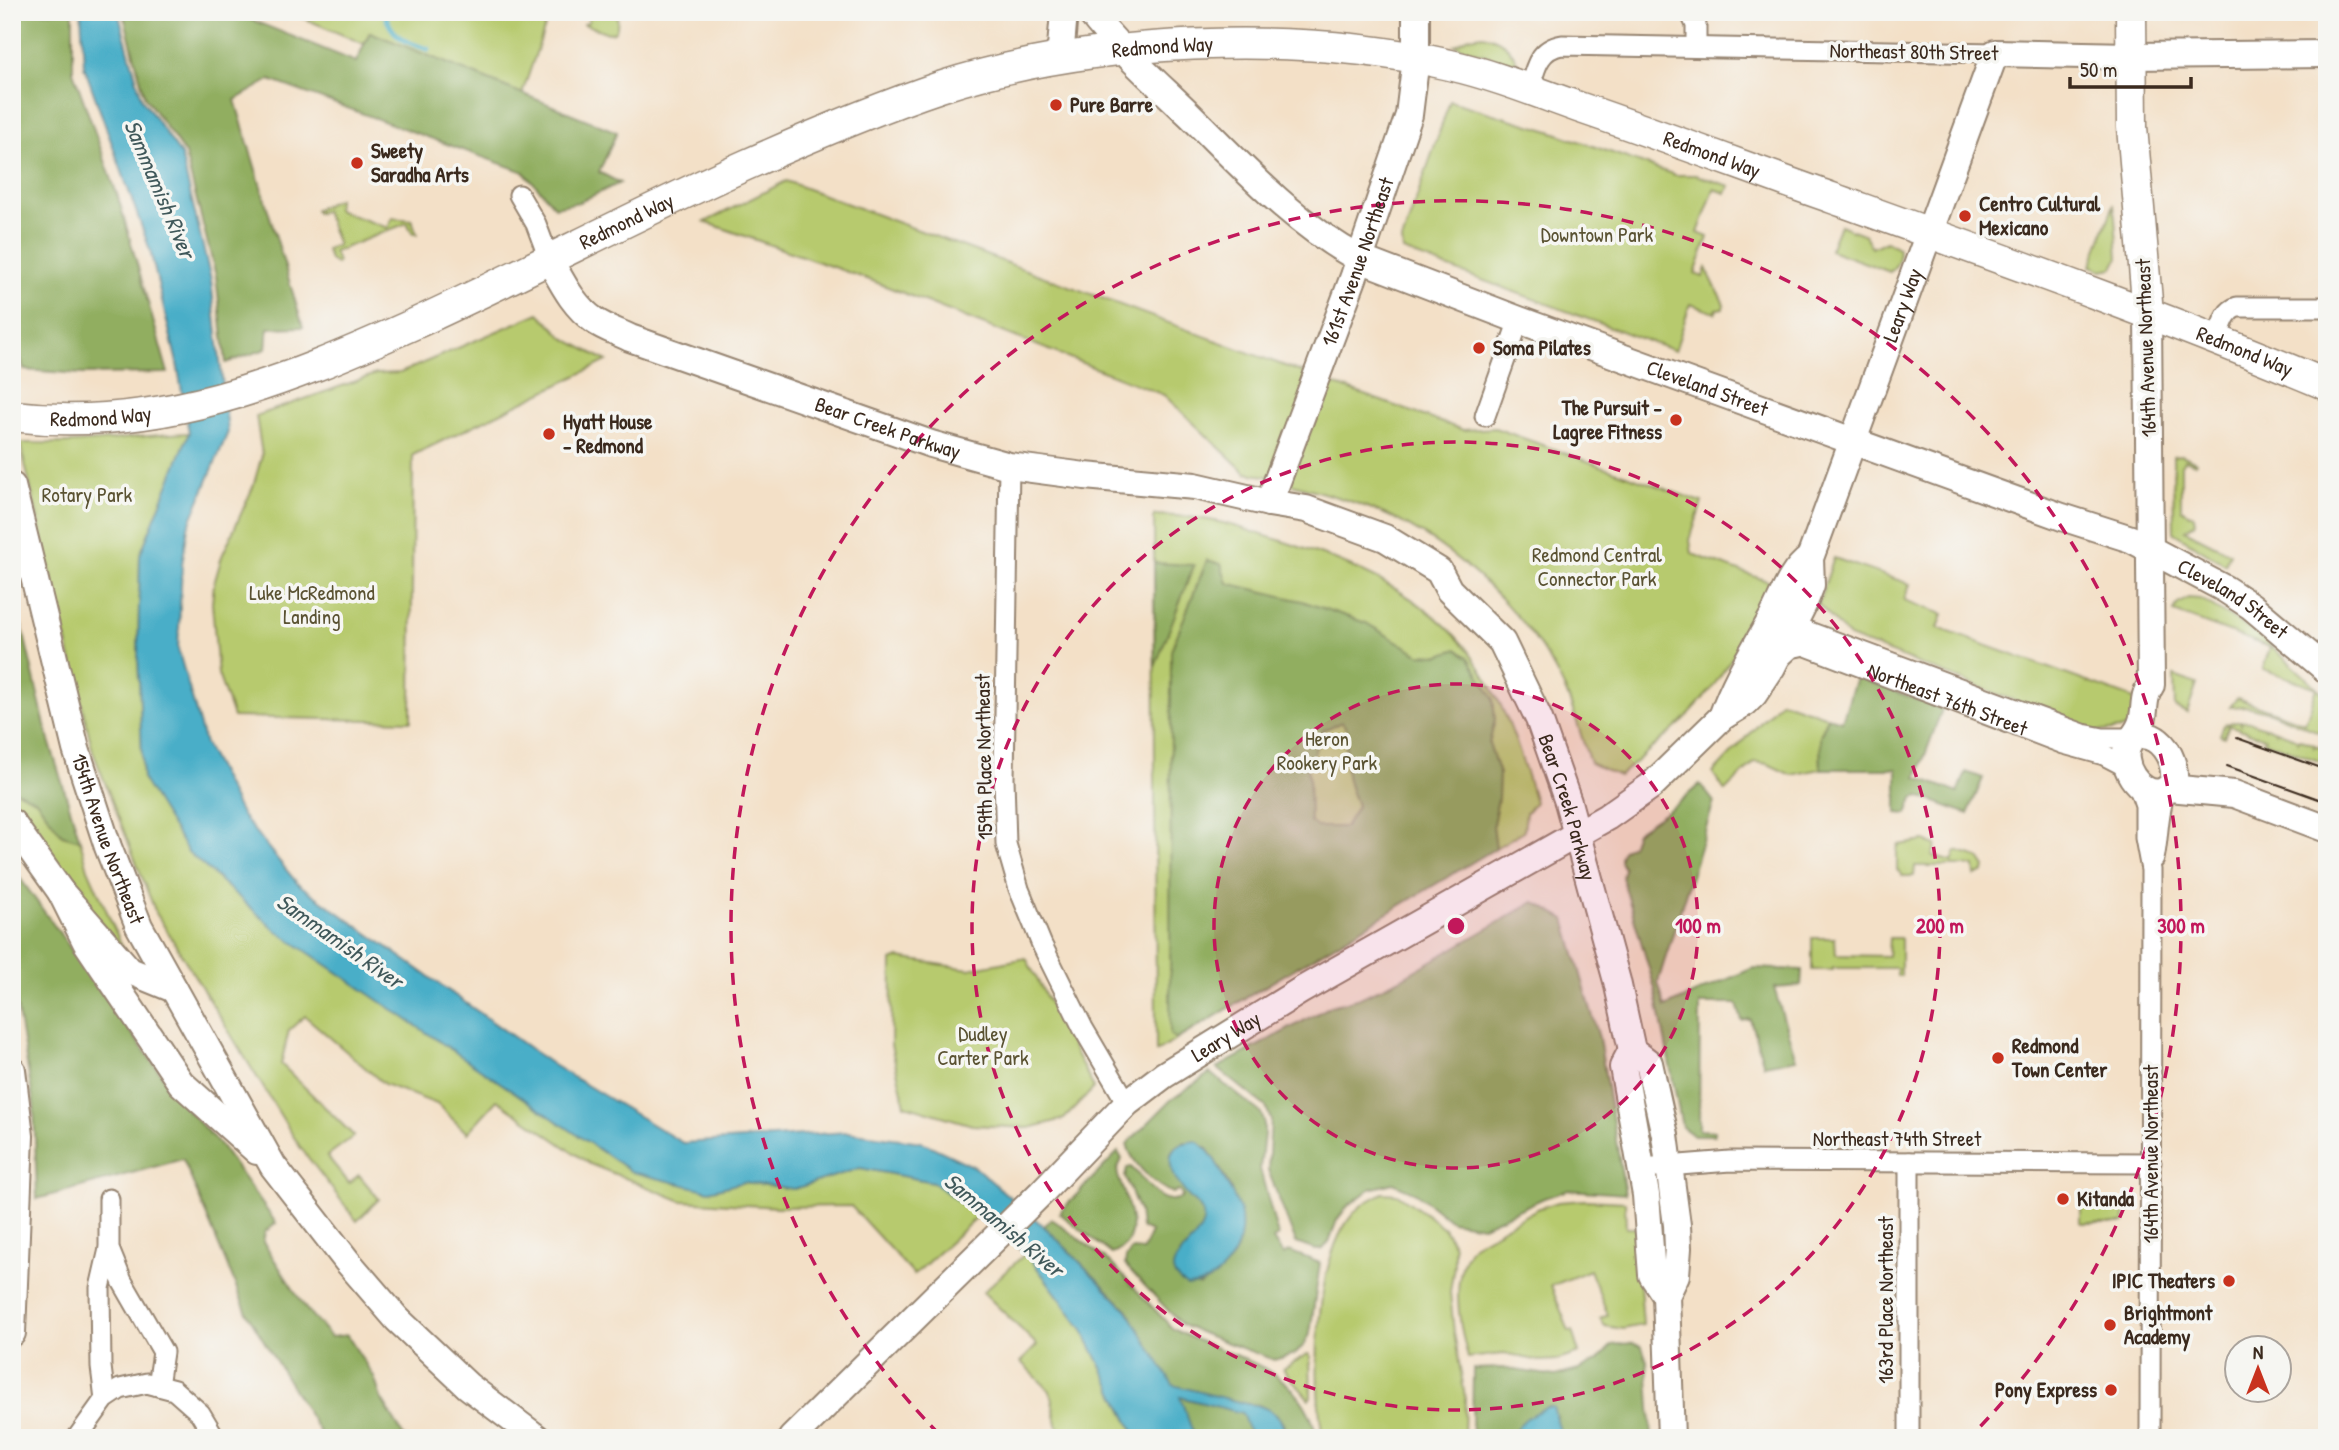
<svg xmlns="http://www.w3.org/2000/svg" width="2339" height="1450" font-family="'Patrick Hand',sans-serif">
	<style>
		.green { fill: #b7ca6e; stroke: #797a46; stroke-width: 2 }
		.forest { fill: #91ae61; stroke: #666c40; stroke-width: 2; fill-rule: evenodd }
		.water { fill: #48aec8; stroke: #426c73; stroke-width: 2 }
		.lines { fill: none; stroke-linecap: round; stroke-linejoin: round }
		.stream { stroke: #48aec8; stroke-width: 5 }
		.street-casing { stroke: #978572; stroke-width: 23 }
		.secondary-casing { stroke: #978572; stroke-width: 30 }
		.primary-casing { stroke: #978572; stroke-width: 33 }
		.street { stroke: #fff; stroke-width: 19 }
		.secondary { stroke: #fff; stroke-width: 26 }
		.primary { stroke: #fff; stroke-width: 30 }
		.tram { stroke: #3b2a1e; stroke-width: 2 }
		.ring { fill: none; stroke: #c2185b; stroke-width: 3.5; stroke-dasharray: 12 9 }
		.poi-dot { fill: #c8321e; stroke: #f6f6f2; stroke-width: 2.5 }
		.labels { text-anchor: middle; stroke-width: 7; stroke-linejoin: round; paint-order: stroke }
		.street-label { font-size: 21px; fill: #3b2a1e; stroke: #f6f6f2 }
		.poi-label { font-size: 21px; font-weight: bold; fill: #3b2a1e; stroke: #f6f6f2; text-anchor: start }
		.park-label { font-size: 21px; fill: #5a5232; stroke: #f6f6f2 }
		.water-label { font-size: 23px; font-style: italic; fill: #40585a; stroke: #f6f6f2 }
		.centre { fill: #c2185b; stroke: #f6f6f2; stroke-width: 3.5 }
		.ring-label { font-size: 21px; text-anchor: middle; font-weight: bold; fill: #c2185b; stroke: #f6f6f2; stroke-width: 7; stroke-linejoin: round; paint-order: stroke }
	</style>
	<rect width="100%" height="100%" fill="#f6f6f2"/>
	<filter id="ink" filterUnits="userSpaceOnUse"><feTurbulence type="fractalNoise" baseFrequency=".0143" numOctaves="2"/><feDisplacementMap in="SourceGraphic" scale="14" xChannelSelector="R" yChannelSelector="G"/><feConvolveMatrix kernelMatrix="1 2 1 2 8 2 1 2 1" color-interpolation-filters="sRGB"/></filter>
	<filter id="wash" filterUnits="userSpaceOnUse"><feTurbulence type="fractalNoise" baseFrequency=".00686" numOctaves="4" result="noise"/><feDisplacementMap in="SourceGraphic" scale="28" xChannelSelector="R" yChannelSelector="G"/><feGaussianBlur stdDeviation="1.57" result="paint"/><feColorMatrix in="noise" values="0 0 0 0 0 0 0 0 0 0 0 0 0 0 0 0 0 1.4 0 .05"/><feComposite in="paint" operator="in"/></filter>
	<g filter="url(#wash)">
		<rect width="100%" height="100%" fill="#f3e0c7"/>
		<!-- green -->
		<g class="green">
			<polygon points="289,12 550,12 522,94 370,32 364,44"/>
			<polygon points="585,12 618,12 617,27 614,32 608,33 584,24 589,21"/>
			<path d="M1483,35c18,4 27,11 34,28h-8l-54,-18 14,-8z"/>
			<polygon points="1450,101 1550,131 1675,175 1696,175 1730,186 1726,193 1714,189 1698,233 1708,237 1695,274 1703,277 1706,268 1724,304 1723,308 1717,309 1715,313 1690,304 1675,351 1403,251 1402,241"/>
			<path d="M786,181l553,205 124,44 32,-2 207,74 -12,38 2,14 81,29 -11,30 -52,78 -30,33 -61,52 -29,-13c-8,-23 -14,-48 -24,-71 -32,-72 -111,-148 -184,-179 -37,-16 -79,-25 -117,-37l-19,-3 -82,-78 -294,-115 -165,-58z"/>
			<polygon points="338,199 337,210 388,228 392,218 412,220 417,234 413,234 407,223 334,252 338,262 336,264 330,260 326,249 338,245 325,211 317,213 315,210"/>
			<polygon points="2114,204 2118,258 2113,268 2102,270 2091,266"/>
			<path d="M1840,225l25,10 7,13 14,-7 12,7c3,11 0,16 -8,24l-60,-22z"/>
			<polygon points="539,313 564,338 607,361 413,455 411,721 233,717 218,674 212,603 214,584 222,556 253,487 262,455 256,416 376,374 400,373"/>
			<path d="M189,433l-49,122 -2,100 5,125 566,411 35,-9 50,7 66,-21 73,14 45,34 -64,59 -63,-69 -74,1 -95,-6 -92,-37 -93,-64 -30,33 -30,-29 -53,-20 -79,-68 -16,14 -8,34 73,72 -27,20 22,27 10,-8 20,24 -22,22 -57,-74 -144,-234 -63,-161 -73,-309c22,0 44,1 66,-1 34,-2 68,-8 103,-9z"/>
			<polygon points="2182,455 2196,462 2195,464 2185,460 2181,465 2181,509 2194,516 2195,523 2185,530 2230,553 2225,564 2174,533 2173,456"/>
			<path d="M1154,515c23,1 47,2 69,8 19,4 37,12 56,17 71,23 147,53 193,116 32,44 48,94 63,146l-9,11 -2,18 -368,221z"/>
			<polygon points="1834,558 1910,584 1904,600 1943,614 1938,628 2140,701 2130,728 2096,732 1849,637 1818,604"/>
			<polygon points="2188,598 2200,599 2249,629 2267,642 2325,695 2327,734 2321,732 2321,729 2319,732 2270,712 2246,706 2230,707 2237,698 2305,723 2317,688 2263,669 2270,647 2174,612 2178,604"/>
			<polygon points="2174,676 2197,684 2187,713 2175,707"/>
			<polygon points="1781,701 1828,717 1820,736 1821,769 1791,775 1768,764 1755,762 1725,791 1713,773"/>
			<polygon points="2235,721 2240,721 2241,724 2242,721 2251,722 2265,727 2264,729 2266,727 2276,731 2276,733 2277,731 2298,739 2298,741 2300,739 2315,745 2314,747 2316,746 2327,749 2327,764 2264,741 2265,738 2229,725 2224,737 2220,735 2224,725"/>
			<path d="M12,789l24,11 26,35 18,5 8,29 38,86c-21,-26 -114,-140 -114,-166z"/>
			<polygon points="1925,841 1936,845 1932,856 1952,862 1956,851 1979,858 1985,867 1984,872 1975,876 1974,866 1915,866 1914,876 1903,876 1897,870 1897,849 1899,845"/>
			<polygon points="1812,938 1835,938 1836,955 1888,956 1889,938 1901,938 1901,976 1897,976 1897,968 1833,968 1833,970 1812,970"/>
			<polygon points="899,958 969,969 1026,958 1094,1088 1064,1119 1029,1128 972,1125 905,1105 891,1045 892,961"/>
			<path d="M1383,1193l14,1 29,20 18,14 10,18v19l-4,27 4,41 11,64 -1,41h-141c-10,-58 -10,-177 30,-224 8,-10 19,-15 30,-21z"/>
			<path d="M1585,1200l40,2 1,26h10l7,97 -20,4 -18,-3 -5,-7 8,-4 -18,-45 -39,16 18,45h3l7,22 -21,7 -17,1 -37,-7 -36,4c-9,-34 -19,-83 5,-113l64,-36 21,-7z"/>
			<rect x="2081" y="1203" width="44" height="20"/>
			<polygon points="1026,1253 1082,1328 1137,1438 1060,1438 1050,1391 1021,1362 1037,1345 983,1292"/>
			<polygon points="1308,1354 1310,1355 1311,1397 1309,1399 1283,1369"/>
		</g>
		<!-- forest -->
		<g class="forest">
			<polygon points="12,12 73,12 73,71 118,197 168,373 82,374 24,370 12,325"/>
			<polygon points="123,12 232,12 356,62 370,32 617,132 599,172 620,183 579,202 555,207 524,172 270,80 235,100 303,327 268,328 266,349 226,363 216,276 185,154 145,97"/>
			<path d="M1207,560l14,4 6,19 75,18 64,22 53,31 21,1 17,-6 12,9 24,40 2,22 -6,24 10,30 -1,24 -5,27 3,23 -319,191 -7,-4 1,-384zM1342,722l5,8c-2,17 -3,37 2,54 2,8 6,14 8,22l-12,21h-28l-7,-6 -1,-45 -2,-6 16,-40z"/>
			<polygon points="1154,563 1194,565 1155,667"/>
			<polygon points="12,602 23,630 47,734 80,840 62,835 36,800 12,789"/>
			<polygon points="1856,677 1942,709 1917,777 1958,793 1966,772 1983,778 1968,814 1919,796 1913,798 1907,814 1897,813 1897,769 1821,769 1820,736 1828,717 1842,721"/>
			<path d="M1700,784l14,18 -56,180 7,25 88,-39 49,2 -1,16 -27,2 22,71 -32,6 -14,-46 -8,2 -5,-17h-37l-1,126 15,1v4h-21l-11,-8 -27,-138 -33,-112 2,-9c-8,-8 -3,-20 7,-22l5,-14 40,-27z"/>
			<polygon points="12,867 185,1107 220,1145 276,1223 265,1232 263,1242 306,1309 331,1337 347,1335 374,1377 381,1398 405,1438 323,1438 247,1313 183,1159 37,1199 34,1105 12,978"/>
			<polygon points="1534,902 1565,919 1599,1038 1625,1194 1568,1190 1544,1198 1483,1226 1451,1221 1416,1193 1393,1183 1370,1189 1348,1206 1337,1220 1329,1242 1323,1249 1315,1250 1296,1243 1268,1170 1271,1120 1266,1107 1217,1068 1331,1006 1360,998 1400,979"/>
			<path d="M1210,1073l51,40 3,8v13l-4,35 18,67 -5,3 10,16 6,-4 31,12 -10,71 -5,10 -10,10 -21,6 -65,-24 -27,-11 -57,-60 1,-7 6,-9 11,1 8,-18 -10,-4 -2,-17 -14,-34 2,-9 4,-1c16,13 28,43 52,30l-4,-6 -6,2c-18,-7 -41,-29 -46,-49l44,-44zM1184,1142l22,5c34,48 60,106 -8,139l-19,-32c12,-11 34,-28 22,-46 -5,-9 -16,-16 -22,-25 -5,-8 -7,-19 -9,-27l4,-8z"/>
			<path d="M1118,1152l4,7 -5,11 1,6c8,24 29,65 -6,78l-53,-41z"/>
			<path d="M1052,1219l58,43 63,67c56,30 129,33 144,109h-33v-13l-6,-9 -19,-11 -80,-8 64,16 8,25h-58l-65,-128 -84,-84z"/>
			<polygon points="1632,1343 1642,1347 1647,1361 1652,1438 1564,1438 1557,1429 1557,1416 1515,1430 1513,1438 1472,1438 1473,1369 1502,1368 1555,1376 1579,1370 1597,1361 1612,1345"/>
		</g>
		<!-- water -->
		<g class="water">
			<path d="M81,12h37l24,87 39,56 30,125 17,152 -40,95 -6,37 -4,85 27,95 37,72 55,67 256,182 130,78 164,-11 75,10 53,25 74,64 78,79 46,75 74,19c19,1 40,12 37,34h-33l-9,-25 -62,-16 15,41h-58l-55,-110 -56,-75 -93,-71 -73,-14 -66,21 -50,-7 -35,9 -77,-19 -354,-240 -90,-80 -45,-72 -5,-125 2,-100 49,-122 -12,-70 -27,-113 -66,-184z"/>
			<path d="M1196,1141c15,9 22,24 29,39 6,12 14,23 16,36 4,33 -19,68 -54,70 -36,-21 8,-38 15,-60 2,-6 2,-10 0,-15 -3,-6 -7,-8 -11,-12 -19,-20 -37,-55 5,-58z"/>
			<path d="M1547,1407h6c4,11 4,21 11,31h-51c4,-17 19,-24 34,-31z"/>
		</g>
		<g class="lines">
			<!-- stream -->
			<path class="stream" d="M384,12c8,25 20,30 44,37"/>
		</g>
	</g>
	<g filter="url(#ink)">
		<g class="lines">
			<!-- street casing -->
			<g class="street-casing">
				<g id="street">
					<polyline points="1690,12 1696,25 1696,47"/>
					<path d="M1529,90c6,-21 9,-41 33,-45l433,8"/>
					<polyline points="519,195 536,224 549,259"/>
					<path d="M2217,339c5,-12 7,-28 20,-32h90"/>
					<polyline points="1485,416 1519,320"/>
					<polyline points="1009,466 1004,778 1006,844 1019,889 1042,945 1083,1028 1127,1103"/>
					<polyline points="1793,626 2083,734 2103,738 2132,738"/>
					<path id="s1" d="M1777,661l14,-13 13,-3 260,99 40,11 23,12"/>
					<polyline points="2138,785 2145,805 2145,838 2151,870 2150,1438"/>
					<path d="M2154,859c5,-23 3,-47 12,-69"/>
					<polyline points="1642,1168 1730,1161 2151,1163"/>
					<polyline points="109,1199 109,1249"/>
					<polyline points="105,1399 101,1367 100,1288 109,1249 122,1281 163,1352 158,1386"/>
					<polyline points="77,1438 105,1399 120,1389 147,1383 174,1390 200,1413 215,1438"/>
					<polyline points="1909,1438 1909,1162"/>
				</g>
			</g>
			<!-- secondary casing -->
			<g class="secondary-casing">
				<g id="secondary">
					<path id="s2" d="M1090,12c29,38 66,70 100,103 53,52 104,109 170,144l159,61 543,197 69,22 94,50 26,17 76,64"/>
					<polyline points="1054,60 1061,47 1064,12"/>
					<path id="s3" d="M549,259c13,23 24,47 46,62 10,7 23,11 35,17l301,106 78,22 76,10 110,10 74,17 37,6 79,29 54,33 10,19 53,52 37,77 29,83 49,179 15,69 17,13 16,72 12,90 1,23 -2,27 -10,21 5,142"/>
					<path id="s4" d="M12,486l64,263 32,98 31,79 134,240 74,95 50,58 71,67 69,52"/>
					<path id="s5" d="M1269,503l85,-227 55,-161 7,-57v-46"/>
					<path d="M1722,717c13,-37 32,-67 51,-101 11,-21 17,-43 37,-58"/>
					<path d="M2135,736c25,-6 41,23 39,45 -16,26 -45,3 -48,-21 -3,-18 12,-23 16,-39 4,-13 0,-24 9,-36l-3,-372"/>
					<polyline points="2169,788 2234,794 2327,829"/>
					<polyline points="12,823 61,892 130,971 174,989"/>
					<polyline points="61,892 86,942 181,1083 257,1151"/>
					<polyline points="1632,1050 1623,1067 1646,1195 1652,1275 1666,1296"/>
					<polyline points="12,1070 20,1136 12,1333"/>
					<path id="s6" d="M792,1438l249,-245 86,-90 37,-28 136,-84 307,-174 44,-31 71,-69 23,-14 9,-9 18,-27 32,-64 7,-18 -1,-27 185,-505 136,3 196,-2"/>
				</g>
			</g>
			<!-- primary casing -->
			<g class="primary-casing">
				<g id="primary">
					<polyline points="2131,12 2132,127 2148,313"/>
					<path id="s7" d="M12,416c146,17 271,-33 402,-92 112,-51 220,-109 332,-159 63,-28 128,-56 194,-78 151,-49 355,-57 510,-22 44,10 86,27 128,42 82,28 162,58 243,87 170,61 340,121 506,191"/>
				</g>
			</g>
			<!-- street -->
			<use href="#street" class="street"/>
			<!-- secondary -->
			<use href="#secondary" class="secondary"/>
			<!-- primary -->
			<use href="#primary" class="primary"/>
			<!-- tram -->
			<g class="tram">
				<polyline points="2237,738 2327,770"/>
				<polyline points="2227,766 2327,802"/>
			</g>
		</g>
	</g>
	<!-- distance rings -->
	<circle cx="1456" cy="926" r="242" fill="#c2185b" fill-opacity=".12"/>
	<g class="ring">
		<circle cx="1456" cy="926" r="242"/>
		<circle cx="1456" cy="926" r="484"/>
		<path d="M939 1434A725 725 0 1 1 1973 1434"/>
	</g>
	<!-- markers -->
	<g class="poi-dot">
		<circle cx="1056" cy="105" r="7"/>
		<circle cx="357" cy="163" r="7"/>
		<circle cx="1965" cy="216" r="7"/>
		<circle cx="1479" cy="348" r="7"/>
		<circle cx="1676" cy="420" r="7"/>
		<circle cx="549" cy="434" r="7"/>
		<circle cx="1998" cy="1058" r="7"/>
		<circle cx="2063" cy="1199" r="7"/>
		<circle cx="2229" cy="1281" r="7"/>
		<circle cx="2110" cy="1325" r="7"/>
		<circle cx="2111" cy="1390" r="7"/>
	</g>
	<g class="labels">
		<!-- street labels -->
		<g class="street-label">
			<text dy="7" stroke="none"><textPath href="#s7" startOffset="1222">Redmond Way</textPath></text>
			<text transform="translate(1914 52) rotate(1)" y="7">Northeast 80th Street</text>
			<text dy="7" stroke="none"><textPath href="#s7" startOffset="1788">Redmond Way</textPath></text>
			<text dy="7" stroke="none"><textPath href="#s7" startOffset="654">Redmond Way</textPath></text>
			<text dy="7" stroke="none"><textPath href="#s5" startOffset="257">161st Avenue Northeast</textPath></text>
			<text dy="7" stroke="none"><textPath href="#s6" startOffset="1645">Leary Way</textPath></text>
			<text transform="translate(2146 348) rotate(-92)" y="7">164th Avenue Northeast</text>
			<text dy="7" stroke="none"><textPath href="#s7" startOffset="2356">Redmond Way</textPath></text>
			<text dy="7" stroke="none"><textPath href="#s2" startOffset="738">Cleveland Street</textPath></text>
			<text dy="7" stroke="none"><textPath href="#s7" startOffset="89">Redmond Way</textPath></text>
			<text dy="7" stroke="none"><textPath href="#s3" startOffset="390">Bear Creek Parkway</textPath></text>
			<text dy="7" stroke="none"><textPath href="#s2" startOffset="1306">Cleveland Street</textPath></text>
			<text dy="7" stroke="none"><textPath href="#s1" startOffset="186">Northeast 76th Street</textPath></text>
			<text transform="translate(984 757) rotate(-91)" y="7">159th Place Northeast</text>
			<text dy="7" stroke="none"><textPath href="#s3" startOffset="1239">Bear Creek Parkway</textPath></text>
			<text dy="7" stroke="none"><textPath href="#s4" startOffset="366">154th Avenue Northeast</textPath></text>
			<text dy="7" stroke="none"><textPath href="#s6" startOffset="593">Leary Way</textPath></text>
			<text x="1897" y="1146">Northeast 74th Street</text>
			<text transform="translate(2151 1154) rotate(-90)" y="7">164th Avenue Northeast</text>
			<text transform="translate(1886 1300) rotate(-90)" y="7">163rd Place Northeast</text>
		</g>
		<!-- poi labels -->
		<g class="poi-label">
			<text x="1070" y="112">Pure Barre</text>
			<text x="371" y="158">Sweety<tspan x="371" dy="24">Saradha Arts</tspan></text>
			<text x="1979" y="211">Centro Cultural<tspan x="1979" dy="24">Mexicano</tspan></text>
			<text x="1493" y="355">Soma Pilates</text>
			<text x="1662" y="415" text-anchor="end">The Pursuit -<tspan x="1662" dy="24">Lagree Fitness</tspan></text>
			<text x="563" y="429">Hyatt House<tspan x="563" dy="24">- Redmond</tspan></text>
			<text x="2012" y="1053">Redmond<tspan x="2012" dy="24">Town Center</tspan></text>
			<text x="2077" y="1206">Kitanda</text>
			<text x="2215" y="1288" text-anchor="end">IPIC Theaters</text>
			<text x="2124" y="1320">Brightmont<tspan x="2124" dy="24">Academy</tspan></text>
			<text x="2097" y="1397" text-anchor="end">Pony Express</text>
		</g>
		<!-- park labels -->
		<g class="park-label">
			<text x="1597" y="242">Downtown Park</text>
			<text x="87" y="502">Rotary Park</text>
			<text x="1597" y="562">Redmond Central<tspan x="1597" dy="24">Connector Park</tspan></text>
			<text x="312" y="600">Luke McRedmond<tspan x="312" dy="24">Landing</tspan></text>
			<text x="1327" y="746">Heron<tspan x="1327" dy="24">Rookery Park</tspan></text>
			<text x="983" y="1041">Dudley<tspan x="983" dy="24">Carter Park</tspan></text>
		</g>
		<!-- water labels -->
		<g class="water-label">
			<text transform="translate(160 189) rotate(67)" y="8">Sammamish River</text>
			<text transform="translate(340 941) rotate(35)" y="8">Sammamish River</text>
			<text transform="translate(1004 1225) rotate(40)" y="8">Sammamish River</text>
		</g>
	</g>
	<circle cx="1456" cy="926" r="10" class="centre"/>
	<g class="ring-label">
		<text x="1698" y="933">100 m</text>
		<text x="1940" y="933">200 m</text>
		<text x="2181" y="933">300 m</text>
	</g>
	<!-- margin -->
	<rect width="2339" height="1450" fill="none" stroke="#f6f6f2" stroke-width="42"/>
	<!-- north arrow -->
	<g transform="translate(2258 1369)"><circle r="33" fill="#f6f6f2" stroke="#aba49d" stroke-width="2"/>
	<path d="M0-5L12 26L0 18L-12 26Z" fill="#c8321e"/>
	<text y="-10" font-size="19" font-weight="bold" text-anchor="middle" fill="#3b2a1e">N</text>
	</g>
	<!-- scale -->
	<path d="M2070 77v10h121v-10" fill="none" stroke="#3b2a1e" stroke-width="3.5"/>
	<text x="2080" y="77" font-size="21" fill="#3b2a1e" stroke="#f6f6f2" stroke-width="5" paint-order="stroke">50 m</text>
</svg>
